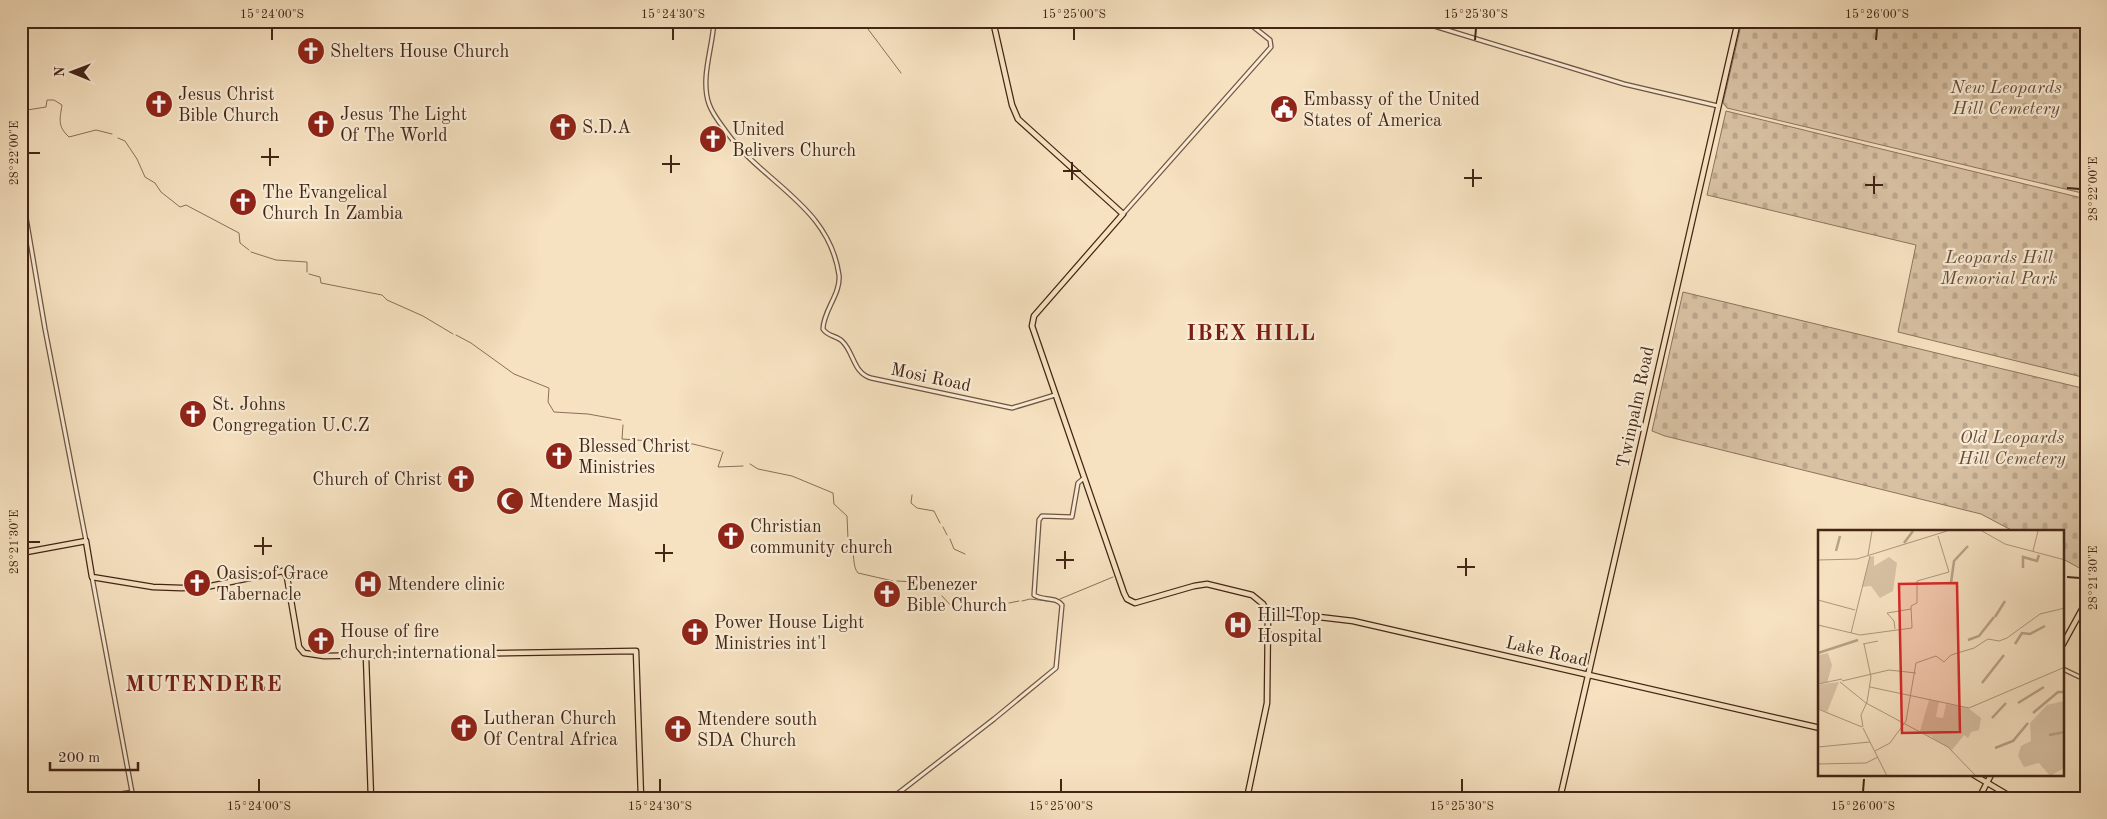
<svg xmlns="http://www.w3.org/2000/svg" width="2107" height="819" font-family="'Old Standard TT',serif">
	<style>
		.cemetery { fill: url(#cemetery-stones); stroke: #8e735c }
		.lines { fill: none; stroke-linecap: round; stroke-linejoin: round }
		.stream { stroke: #8a6f59; stroke-width: 1 }
		.minor-casing { stroke: #705440; stroke-width: 5.5 }
		.major-casing { stroke: #432515; stroke-width: 7 }
		.minor { stroke: #f9ecd6; stroke-width: 3 }
		.major { stroke: #f6e1c0; stroke-width: 4.5 }
		.ticks { fill: none; stroke: #432515; stroke-width: 2 }
		.labels { text-anchor: middle; stroke-width: 4.5; stroke-linejoin: round; paint-order: stroke }
		.poi-label { font-size: 18px; fill: #432515; stroke: #f9ecd6; text-anchor: start }
		.park-label { font-size: 18px; font-style: italic; fill: #684c38; stroke: #f9ecd6 }
		.street-label { font-size: 18px; fill: #432515; stroke: #f9ecd6 }
		.district-label { font-size: 22px; font-weight: bold; letter-spacing: 1px; fill: #7a1f14; stroke: #f9ecd6 }
		.inset-river { fill: none; stroke: #b9a186; stroke-width: 2.5 }
		.inset-road { fill: none; stroke: #ae967c; stroke-width: 1 }
		.view { fill: #d62828; fill-opacity: 0.15; stroke: #d62828; stroke-width: 2.5 }
		.inset-edge { fill: none; stroke: #432515; stroke-width: 2.5 }
		.neatline { fill: none; stroke: #432515; stroke-width: 2 }
		.ticks-label { font-size: 12px; text-anchor: middle; fill: #432515 }
	</style>
	<defs>
		<pattern id="cemetery-stones" width="16" height="16" patternUnits="userSpaceOnUse" patternTransform="scale(1.25)"><rect width="16" height="16" fill="#d8c1a3"/><path d="M2 7V4a2 2 0 0 1 4 0v3zM10 15v-3a2 2 0 0 1 4 0v3z" fill="#bba68b"/></pattern>
	</defs>
	<rect width="100%" height="100%" fill="#f6e1c0"/>
	<filter id="stains"><feTurbulence type="fractalNoise" baseFrequency=".004" numOctaves="4"/><feColorMatrix values="0 0 0 0 .2 0 0 0 0 .09 0 0 0 0 .02 0 0 0 .5 -.17"/></filter>
	<radialGradient id="worn" r=".72"><stop offset=".6" stop-color="#630" stop-opacity="0"/><stop offset="1" stop-color="#630" stop-opacity=".3"/></radialGradient>
	<!-- cemetery -->
	<g class="cemetery">
		<polygon points="1742,21 2086,21 2086,194 1727,108 1723,103"/>
		<polygon points="1726,111 2086,199 2086,378 1898,332 1916,245 1707,195"/>
		<polygon points="1683,292 2086,389 2086,570 2083,570 2063,559 2063,532 2013,531 1981,514 1665,436 1652,431"/>
	</g>
	<g class="lines">
		<!-- stream -->
		<g class="stream">
			<polyline points="862,21 901,73"/>
			<path d="M21,111l25,-4 1,-7h7l8,5c-2,14 -5,21 7,32l27,-7 16,4"/>
			<polyline points="118,138 125,141 137,159 145,177 155,183 161,192 180,207 186,205 239,233 240,243 249,250"/>
			<polyline points="251,252 276,260 307,262 307,272"/>
			<polyline points="309,274 320,277 321,283 382,295 387,300 423,316 453,334"/>
			<polyline points="456,335 471,343 514,374 549,388 548,402 554,412 588,414 621,420"/>
			<polyline points="623,425 622,439 693,444 721,451"/>
			<polyline points="723,452 718,467 743,466"/>
			<polyline points="750,464 758,469 792,476 833,493 834,504 847,516 848,539"/>
			<polyline points="912,495 911,503 917,508 934,511 940,523"/>
			<polyline points="943,527 947,535"/>
			<polyline points="950,539 954,549 965,554"/>
			<path d="M851,544c4,9 1,22 7,29l35,8"/>
			<polyline points="897,581 914,582"/>
			<polyline points="919,582 928,582 937,591"/>
			<polyline points="942,596 955,610 964,610"/>
			<polyline points="1060,599 1113,577"/>
			<polyline points="1022,601 1030,599 1056,602"/>
			<polyline points="1009,603 1019,601"/>
			<polyline points="994,605 1005,603"/>
			<polyline points="977,608 991,606"/>
			<polyline points="969,609 973,608"/>
		</g>
		<!-- minor casing -->
		<g class="minor-casing">
			<g id="minor">
				<path d="M714,21c-1,26 -14,57 -5,83 3,9 10,18 16,26 37,53 104,75 114,145 2,19 -16,36 -16,54 4,7 14,7 19,12 12,11 11,32 29,37l141,30 43,-13"/>
				<polyline points="1405,21 1434,26 1624,84 1718,106"/>
				<polyline points="21,188 45,329 86,541"/>
				<polyline points="1123,214 1271,47 1270,40 1246,21"/>
				<polyline points="92,577 132,792 97,798"/>
				<polyline points="2063,669 2086,680"/>
				<path d="M892,798l102,-79 62,-51 6,-63c-7,-9 -19,-4 -28,-10l5,-75 3,-4 30,1 6,-34 6,-5"/>
			</g>
		</g>
		<!-- major casing -->
		<g class="major-casing">
			<g id="major">
				<polyline points="993,21 1012,105 1018,119 1123,214 1034,316 1032,326 1124,593 1127,599 1135,603 1194,586 1207,584 1252,595 1263,604 1268,615 1267,703 1247,798"/>
				<polyline points="21,553 86,541 92,577 153,587 181,588 206,587 283,571 287,577 299,647 304,653 324,656 636,651 641,798"/>
				<polyline points="1267,611 1353,621 1820,728"/>
				<polyline points="2063,644 2086,602"/>
				<polyline points="366,657 371,798"/>
				<polyline points="1974,775 2013,798"/>
				<polyline points="1560,798 1738,21"/>
				<polyline points="1979,798 1991,775"/>
			</g>
		</g>
		<!-- minor -->
		<use href="#minor" class="minor"/>
		<!-- major -->
		<use href="#major" class="major"/>
	</g>
	<!-- ticks -->
	<path class="ticks" d="M272,40v-12M673,40v-12M1074,40v-12M1475,40l1,-12M1876,40l1,-12M28,153h12M261,157h18M662,164h18M270,166v-18M1063,171h18M671,173v-18M1464,178h18M1072,180v-18M1865,185h18M1473,187v-18M2067,188l13,1M1874,194v-18M28,542h12M254,546h18M655,553h18M263,555v-18M1056,560h18M664,562v-18M1457,567h18M1065,569v-18M1466,576v-18M2067,577l13,1M259,792v-13M660,792v-13M1061,792v-13M1462,792v-13M1863,792l1,-13"/>
	<!-- icons -->
	<defs>
		<g id="church-disc" transform="scale(1.4375)"><circle r="9.5" fill="#8f2418" stroke="#f9ecd6"/><path d="M-1.2-6h2.4v3.5h3.3v2.4h-3.3V6h-2.4V-.1h-3.3v-2.4h3.3Z" fill="#fff"/></g>
		<g id="civic-disc" transform="scale(1.4375)"><circle r="9.5" fill="#8f2418" stroke="#f9ecd6"/><path d="M-.6-6.5H3V-4.5H.6V-3L4-1V1h2V6H-6V1h2V-1L-.6-3ZM-1.2 2.5V6h2.4V2.5Z" fill="#fff"/></g>
		<g id="mosque-disc" transform="scale(1.4375)"><circle r="9.5" fill="#8f2418" stroke="#f9ecd6"/><path d="M3.5-4.9A6 6 0 1 0 3.5 4.9A5 5 0 1 1 3.5-4.9Z" fill="#fff"/></g>
		<g id="hospital-disc" transform="scale(1.4375)"><circle r="9.5" fill="#8f2418" stroke="#f9ecd6"/><path d="M-5-5h3v3.5h4V-5h3V5h-3V1.5h-4V5h-3Z" fill="#fff"/></g>
	</defs>
	<g fill-rule="evenodd">
		<use href="#church-disc" x="311" y="51"/>
		<use href="#church-disc" x="159" y="104"/>
		<use href="#civic-disc" x="1284" y="109"/>
		<use href="#church-disc" x="321" y="124"/>
		<use href="#church-disc" x="563" y="127"/>
		<use href="#church-disc" x="713" y="139"/>
		<use href="#church-disc" x="243" y="202"/>
		<use href="#church-disc" x="193" y="414"/>
		<use href="#church-disc" x="559" y="456"/>
		<use href="#church-disc" x="461" y="479"/>
		<use href="#mosque-disc" x="510" y="501"/>
		<use href="#church-disc" x="731" y="536"/>
		<use href="#church-disc" x="197" y="583"/>
		<use href="#hospital-disc" x="368" y="584"/>
		<use href="#church-disc" x="887" y="594"/>
		<use href="#hospital-disc" x="1238" y="625"/>
		<use href="#church-disc" x="695" y="632"/>
		<use href="#church-disc" x="321" y="641"/>
		<use href="#church-disc" x="464" y="728"/>
		<use href="#church-disc" x="678" y="729"/>
	</g>
	<g class="labels">
		<!-- poi labels -->
		<g class="poi-label">
			<text x="330" y="57">Shelters House Church</text>
			<text x="178" y="100">Jesus Christ<tspan x="178" dy="21">Bible Church</tspan></text>
			<text x="1303" y="105">Embassy of the United<tspan x="1303" dy="21">States of America</tspan></text>
			<text x="340" y="120">Jesus The Light<tspan x="340" dy="21">Of The World</tspan></text>
			<text x="582" y="133">S.D.A</text>
			<text x="732" y="135">United<tspan x="732" dy="21">Belivers Church</tspan></text>
			<text x="262" y="198">The Evangelical<tspan x="262" dy="21">Church In Zambia</tspan></text>
			<text x="212" y="410">St. Johns<tspan x="212" dy="21">Congregation U.C.Z</tspan></text>
			<text x="578" y="452">Blessed Christ<tspan x="578" dy="21">Ministries</tspan></text>
			<text x="442" y="485" text-anchor="end">Church of Christ</text>
			<text x="529" y="507">Mtendere Masjid</text>
			<text x="750" y="532">Christian<tspan x="750" dy="21">community church</tspan></text>
			<text x="216" y="579">Oasis of Grace<tspan x="216" dy="21">Tabernacle</tspan></text>
			<text x="387" y="590">Mtendere clinic</text>
			<text x="906" y="590">Ebenezer<tspan x="906" dy="21">Bible Church</tspan></text>
			<text x="1257" y="621">Hill Top<tspan x="1257" dy="21">Hospital</tspan></text>
			<text x="714" y="628">Power House Light<tspan x="714" dy="21">Ministries int'l</tspan></text>
			<text x="340" y="637">House of fire<tspan x="340" dy="21">church international</tspan></text>
			<text x="483" y="724">Lutheran Church<tspan x="483" dy="21">Of Central Africa</tspan></text>
			<text x="697" y="725">Mtendere south<tspan x="697" dy="21">SDA Church</tspan></text>
		</g>
		<!-- park labels -->
		<g class="park-label">
			<text x="2006" y="93">New Leopards<tspan x="2006" dy="21">Hill Cemetery</tspan></text>
			<text x="1999" y="263">Leopards Hill<tspan x="1999" dy="21">Memorial Park</tspan></text>
			<text x="2012" y="443">Old Leopards<tspan x="2012" dy="21">Hill Cemetery</tspan></text>
		</g>
		<!-- street labels -->
		<g class="street-label">
			<text transform="translate(931 377) rotate(12)" y="6">Mosi Road</text>
			<text transform="translate(1635 407) rotate(-78)" y="6">Twinpalm Road</text>
			<text transform="translate(1547 651) rotate(13)" y="6">Lake Road</text>
		</g>
		<!-- district labels -->
		<g class="district-label">
			<text x="1251" y="340">IBEX HILL</text>
			<text x="204" y="691">MUTENDERE</text>
		</g>
	</g>
	<!-- overview -->
	<g transform="translate(1818 530)">
		<rect width="246" height="246" fill="#f6e1c0"/>
		<path d="M56,26v10l15,-9 8,6 -4,28 -13,7 -9,-12 -9,1 8,-30zM10,123l4,12 -5,18 -9,1v-29zM21,152l-12,30 -9,-4v-23z" fill="#d8c1a3"/>
		<path d="M14,153l-2,10 3,2 -7,16 -8,-3 3,-9 -1,-2 -2,2 3,-5 -3,-2 9,-2 -9,-5zM246,171v67l-14,8 -11,-13 -15,4 -6,-11 3,-10 10,-5 -1,-18 17,-18z" fill="#d8c1a3"/>
		<path d="M111,170l10,2 -6,29 3,-14 7,1 3,-14 22,4 13,10 -2,12 -8,2 -3,6 -4,-3 -12,15 -20,-12v-4l-1,3 -11,-6z" fill="#d8c1a3"/>
		<path class="inset-river" d="M86,13l9,-12M18,21l4,-15M205,38v-11l14,4 2,-6M133,53l3,-22 14,-15M177,87l10,-16M150,110l11,-4 15,-19M197,114l7,-11 8,1 15,-8M0,123l40,-13M164,153l22,-28M200,173l26,-16M215,183l25,-21h7M174,188l14,-15M231,205l16,-3M177,218l18,-7 15,-18"/>
		<path class="inset-road" d="M164,1l23,13 60,16M215,21l5,-20M50,25l4,-24M0,30l39,-1 90,-28M0,70l37,10M0,95l42,10 52,-7 -1,-22 6,-3v-22l32,-9 -11,-36M77,99l-1,-8 -7,-8 24,-4M33,103l19,-77M45,114l15,-3M24,151l47,-11 27,3M22,152l26,21 82,44 28,29M0,154l24,-5M52,157l99,21 96,-41M0,179l44,18M45,197l-2,-12 6,-13 4,-25 -7,-33M45,198l24,48M0,217l52,-5M57,221l15,-8 16,-22 10,-58 20,-7 8,6 7,-7 23,-7 14,-9 11,2 8,-3 33,-24 25,-6M0,234l48,-1 12,-6"/>
		<path class="view" d="M139,53l3,149 -58,1 -3,-149z"/>
		<rect width="246" height="246" class="inset-edge"/>
	</g>
	<!-- margin -->
	<rect width="2107" height="819" fill="none" stroke="#f6e1c0" stroke-width="55"/>
	<!-- north arrow -->
	<g transform="translate(72 72) rotate(271)" stroke="#f9ecd6" stroke-width="4" paint-order="stroke">
	<path d="M0-4L9 19L0 12L-9 19Z" fill="#432515"/>
	<text y="-8" font-size="14" font-weight="bold" text-anchor="middle" fill="#432515">N</text>
	</g>
	<!-- scale -->
	<path d="M50 762v8h88v-8" fill="none" stroke="#432515" stroke-width="2.5"/>
	<text x="58" y="762" font-size="15" fill="#432515" stroke="#f9ecd6" stroke-width="4" paint-order="stroke">200 m</text>
	<rect x="28" y="28" width="2052" height="764" class="neatline"/>
	<g class="ticks-label">
		<text x="272" y="18">15°24'00"S</text>
		<text x="673" y="18">15°24'30"S</text>
		<text x="1074" y="18">15°25'00"S</text>
		<text x="1476" y="18">15°25'30"S</text>
		<text x="1877" y="18">15°26'00"S</text>
		<text transform="translate(14 153) rotate(-90)" y="4">28°22'00"E</text>
		<text transform="translate(2093 189) rotate(-90)" y="4">28°22'00"E</text>
		<text transform="translate(14 542) rotate(-90)" y="4">28°21'30"E</text>
		<text transform="translate(2093 578) rotate(-90)" y="4">28°21'30"E</text>
		<text x="259" y="810">15°24'00"S</text>
		<text x="660" y="810">15°24'30"S</text>
		<text x="1061" y="810">15°25'00"S</text>
		<text x="1462" y="810">15°25'30"S</text>
		<text x="1863" y="810">15°26'00"S</text>
	</g>
	<rect width="100%" height="100%" filter="url(#stains)"/>
	<rect width="100%" height="100%" fill="url(#worn)"/>
</svg>
